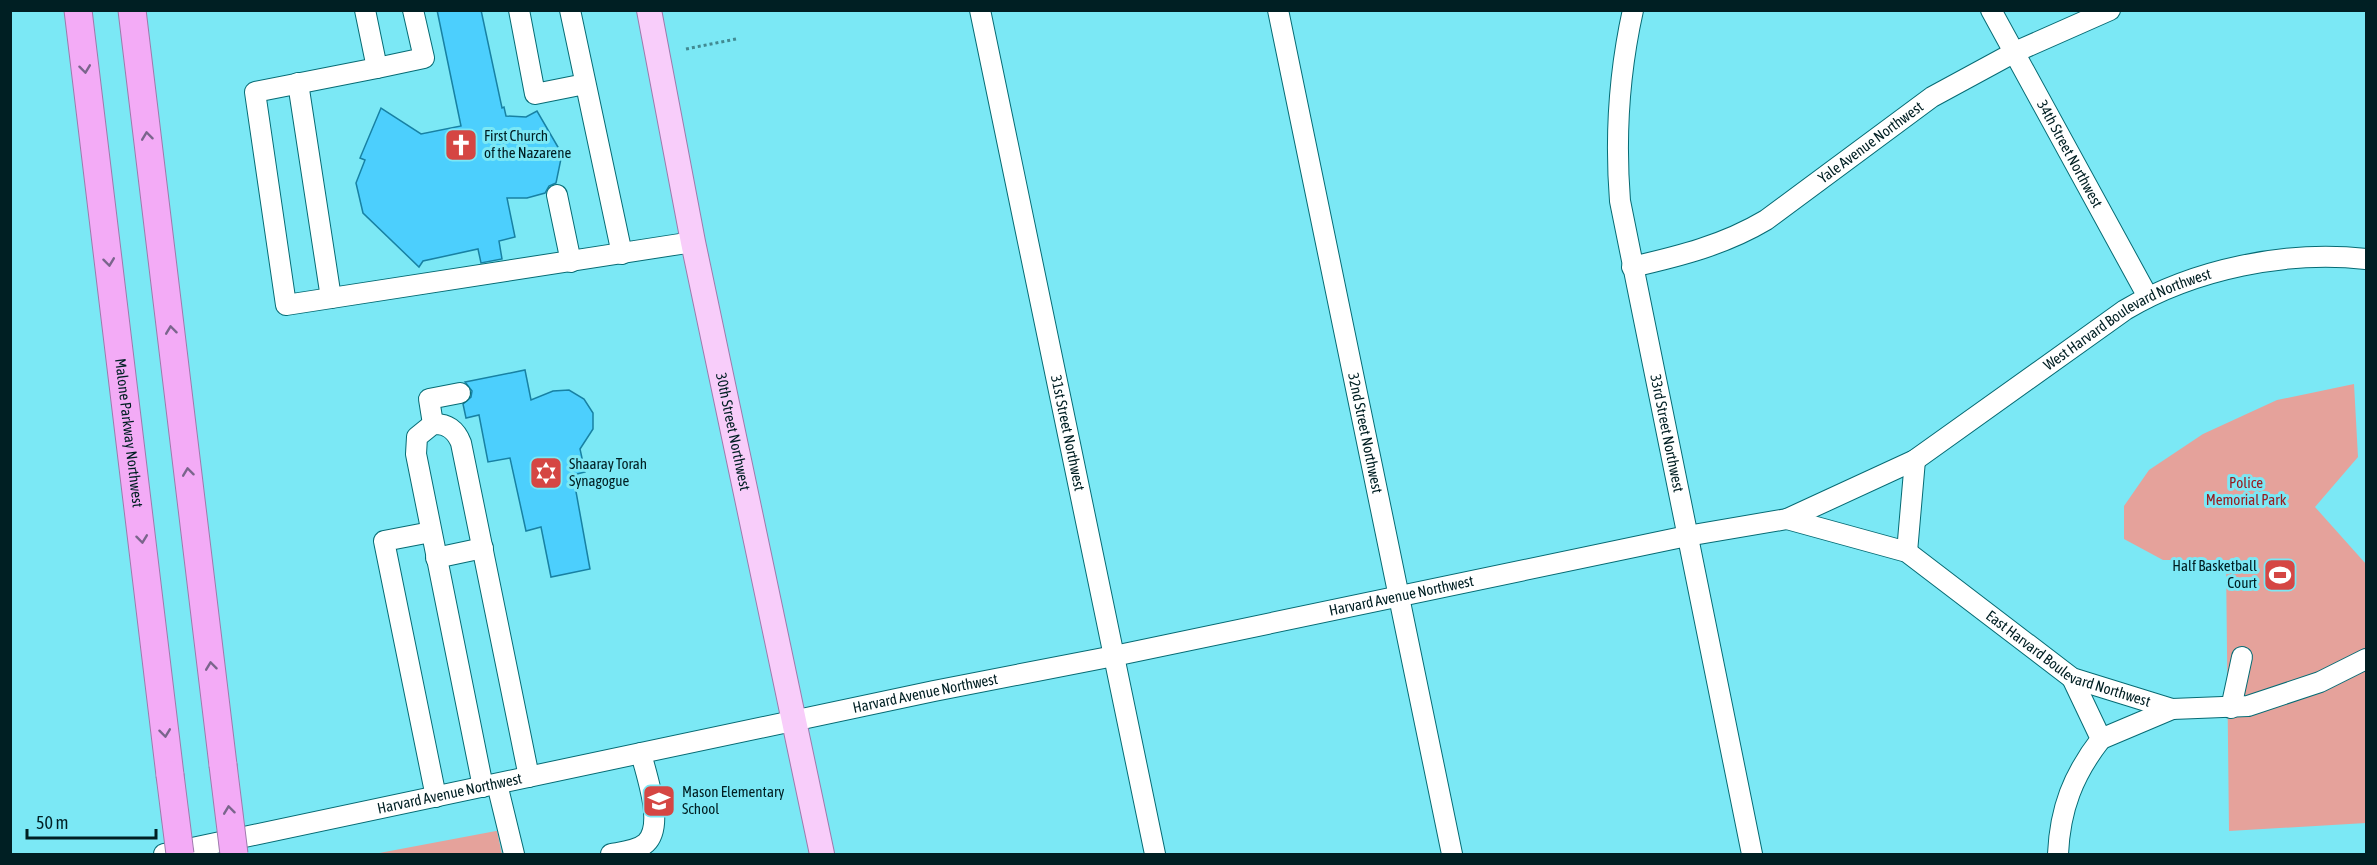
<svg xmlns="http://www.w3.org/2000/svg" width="2377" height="865" font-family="'Asap Condensed',sans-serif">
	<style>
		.green { fill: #e5a29b }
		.building { fill: #4ccffd; stroke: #1881a3; stroke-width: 1.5 }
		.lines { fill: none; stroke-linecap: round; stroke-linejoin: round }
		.minor-casing { stroke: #066b74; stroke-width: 22 }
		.major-casing { stroke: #9e7aac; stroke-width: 26 }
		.highway-casing { stroke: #9e7aac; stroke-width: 29 }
		.path { stroke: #418a92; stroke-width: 3; stroke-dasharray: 3 3; stroke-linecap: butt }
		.minor { stroke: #fff; stroke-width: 20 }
		.major { stroke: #f8cdfa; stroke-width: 24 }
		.highway { stroke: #f3abf6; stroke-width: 27 }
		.highway-bridge-casing { stroke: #9e7aac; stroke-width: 29; stroke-linecap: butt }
		.highway-bridge { stroke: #f3abf6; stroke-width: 27 }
		.oneway { stroke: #7a658c }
		.labels { text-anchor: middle; stroke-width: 6; stroke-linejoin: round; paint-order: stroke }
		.poi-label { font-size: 15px; fill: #001f23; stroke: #7be8f5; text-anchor: start }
		.street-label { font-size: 15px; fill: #001f23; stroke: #7be8f5 }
		.park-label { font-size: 15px; fill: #981c20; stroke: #7be8f5 }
	</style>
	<rect width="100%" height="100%" fill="#7be8f5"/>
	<!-- green -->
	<g class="green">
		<polygon points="2354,384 2358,457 2315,507 2366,564 2366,823 2229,831 2226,560 2163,560 2124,539 2124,506 2149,470 2203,434 2277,400"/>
		<polygon points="497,831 502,854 374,854 496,831"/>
	</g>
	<!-- building -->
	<g class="building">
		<polygon points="437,10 481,10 502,108 504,107 506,116 526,117 537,111 562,154 556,183 549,186 545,193 527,198 507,198 515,237 499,241 502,259 481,263 478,249 423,261 419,267 363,213 356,183 365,160 360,158 381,108 421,134 461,126"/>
		<polygon points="525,370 531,400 553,391 569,390 584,399 593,413 593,429 580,449 585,472 573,475 590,569 551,577 541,527 526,531 510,458 488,462 479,415 466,418 463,404 471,397 472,391 465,382"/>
	</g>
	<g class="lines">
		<!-- minor casing -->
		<g class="minor-casing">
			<g id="minor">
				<polyline points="365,10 377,68 255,92 286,305 693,242"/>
				<polyline points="519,10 535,94 585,84"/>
				<polyline points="570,10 622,254"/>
				<path id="s1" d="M980,10l175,844"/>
				<path id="s2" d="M1278,10l174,844"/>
				<path id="s3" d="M1633,10c-14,63 -18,127 -13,191l132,653"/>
				<path id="s4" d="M1991,10l157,287"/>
				<polyline points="377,68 424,58 413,10"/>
				<polyline points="298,83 331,298"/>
				<polyline points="557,195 571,262"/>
				<path id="s5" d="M1632,267c48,-11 92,-22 134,-47l166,-123 83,-45 95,-42"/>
				<polyline points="433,424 429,399 460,393"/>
				<path id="s6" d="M1787,519l120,33 165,126 100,31 76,-3 72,-24 46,-23"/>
				<polyline points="431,532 384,541 436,797"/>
				<polyline points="1907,552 1915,460"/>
				<polyline points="436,558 483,548"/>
				<polyline points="2231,708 2242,657"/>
				<polyline points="2101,739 2172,709"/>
				<polyline points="497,784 514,854"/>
				<path d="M483,787l-67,-333 1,-17 16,-13c14,-1 23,6 28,19l68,334"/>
				<path id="s7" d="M164,854l770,-163 180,-35 573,-120 100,-17 128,-59 210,-150c69,-41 162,-60 241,-51"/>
				<path d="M611,854c11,-2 26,-3 35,-11 19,-18 0,-68 -5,-90"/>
				<path d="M2058,854c2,-45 15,-79 43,-115l-29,-61"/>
			</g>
		</g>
		<!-- major casing -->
		<g class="major-casing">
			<g id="major">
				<path id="s8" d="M649,10l44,232 129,612"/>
			</g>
		</g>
		<!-- highway casing -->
		<g class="highway-casing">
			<g id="highway">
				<path id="s9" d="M78,10l92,765"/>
				<polyline points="132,10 223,765"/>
			</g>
		</g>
		<!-- path -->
		<polyline class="path" points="686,49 736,39"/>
		<!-- minor -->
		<use href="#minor" class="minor"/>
		<!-- major -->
		<use href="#major" class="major"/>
		<!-- highway -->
		<use href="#highway" class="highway"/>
		<!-- highway-bridge casing -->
		<g class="highway-bridge-casing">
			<g id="highway-bridge">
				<polyline points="223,765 234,854"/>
				<polyline points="170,775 180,854"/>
			</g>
		</g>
		<!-- highway-bridge -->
		<use href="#highway-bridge" class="highway-bridge"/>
	</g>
	<!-- one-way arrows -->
	<defs><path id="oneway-chevron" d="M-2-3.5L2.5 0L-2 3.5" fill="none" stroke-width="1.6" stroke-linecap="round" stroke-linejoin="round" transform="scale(1.5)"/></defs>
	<g class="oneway">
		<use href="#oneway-chevron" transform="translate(85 69) rotate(83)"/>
		<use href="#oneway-chevron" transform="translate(147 136) rotate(-97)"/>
		<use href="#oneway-chevron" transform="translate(109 262) rotate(83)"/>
		<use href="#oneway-chevron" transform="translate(171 330) rotate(-97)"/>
		<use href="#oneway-chevron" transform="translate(188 472) rotate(-97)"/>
		<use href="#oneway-chevron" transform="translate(142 539) rotate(83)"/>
		<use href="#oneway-chevron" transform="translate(211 666) rotate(-97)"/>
		<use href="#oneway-chevron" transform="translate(165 733) rotate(83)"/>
		<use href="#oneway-chevron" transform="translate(229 810) rotate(-97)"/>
	</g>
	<!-- icons -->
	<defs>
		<g id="church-square" transform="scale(1.725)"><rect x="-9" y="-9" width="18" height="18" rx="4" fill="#d54643" stroke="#7be8f5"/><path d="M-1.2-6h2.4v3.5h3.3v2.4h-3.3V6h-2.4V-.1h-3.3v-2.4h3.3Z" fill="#fff"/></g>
		<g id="synagogue-square" transform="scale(1.725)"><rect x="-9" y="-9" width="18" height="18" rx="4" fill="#d54643" stroke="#7be8f5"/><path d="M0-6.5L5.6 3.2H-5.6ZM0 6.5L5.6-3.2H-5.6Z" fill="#fff"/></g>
		<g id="stadium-square" transform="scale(1.725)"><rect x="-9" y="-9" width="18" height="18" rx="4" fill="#d54643" stroke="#7be8f5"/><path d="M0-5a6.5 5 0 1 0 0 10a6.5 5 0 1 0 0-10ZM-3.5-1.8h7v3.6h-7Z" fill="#fff"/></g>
		<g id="school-square" transform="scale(1.725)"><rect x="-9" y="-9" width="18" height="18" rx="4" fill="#d54643" stroke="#7be8f5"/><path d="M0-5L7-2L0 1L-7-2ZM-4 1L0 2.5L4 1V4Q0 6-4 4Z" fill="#fff"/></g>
	</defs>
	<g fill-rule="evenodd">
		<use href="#church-square" x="461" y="145"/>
		<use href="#synagogue-square" x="546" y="473"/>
		<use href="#stadium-square" x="2280" y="575"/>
		<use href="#school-square" x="659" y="801"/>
	</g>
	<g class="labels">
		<!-- poi labels -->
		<g class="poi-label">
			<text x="484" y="141">First Church<tspan x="484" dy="17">of the Nazarene</tspan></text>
			<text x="569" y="469">Shaaray Torah<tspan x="569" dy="17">Synagogue</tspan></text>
			<text x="2257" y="571" text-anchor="end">Half Basketball<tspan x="2257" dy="17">Court</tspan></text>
			<text x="682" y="797">Mason Elementary<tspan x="682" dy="17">School</tspan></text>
		</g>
		<!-- street labels -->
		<g class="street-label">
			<text dy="5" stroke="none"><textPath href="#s5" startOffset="273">Yale Avenue Northwest</textPath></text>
			<text dy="5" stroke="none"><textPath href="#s4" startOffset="164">34th Street Northwest</textPath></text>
			<text dy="5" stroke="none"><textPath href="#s7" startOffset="2054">West Harvard Boulevard Northwest</textPath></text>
			<text dy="5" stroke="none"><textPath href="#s9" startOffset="426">Malone Parkway Northwest</textPath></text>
			<text dy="5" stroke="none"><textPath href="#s8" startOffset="430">30th Street Northwest</textPath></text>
			<text dy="5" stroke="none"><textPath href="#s1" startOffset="432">31st Street Northwest</textPath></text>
			<text dy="5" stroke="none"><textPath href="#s2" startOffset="432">32nd Street Northwest</textPath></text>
			<text dy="5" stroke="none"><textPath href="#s3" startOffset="429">33rd Street Northwest</textPath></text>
			<text dy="5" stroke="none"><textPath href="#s7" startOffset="1264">Harvard Avenue Northwest</textPath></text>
			<text dy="5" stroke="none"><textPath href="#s6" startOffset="320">East Harvard Boulevard Northwest</textPath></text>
			<text dy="5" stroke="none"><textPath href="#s7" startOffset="778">Harvard Avenue Northwest</textPath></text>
			<text dy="5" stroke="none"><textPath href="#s7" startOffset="292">Harvard Avenue Northwest</textPath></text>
		</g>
		<!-- park labels -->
		<g class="park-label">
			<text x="2246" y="488">Police<tspan x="2246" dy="17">Memorial Park</tspan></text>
		</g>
	</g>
	<!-- border -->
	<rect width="2377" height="865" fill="none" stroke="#001f23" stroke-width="24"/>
	<!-- scale -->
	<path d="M27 829v9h129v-9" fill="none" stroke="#001f23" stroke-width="3"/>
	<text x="36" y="829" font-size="18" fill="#001f23" stroke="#7be8f5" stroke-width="4.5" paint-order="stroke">50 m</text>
</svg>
